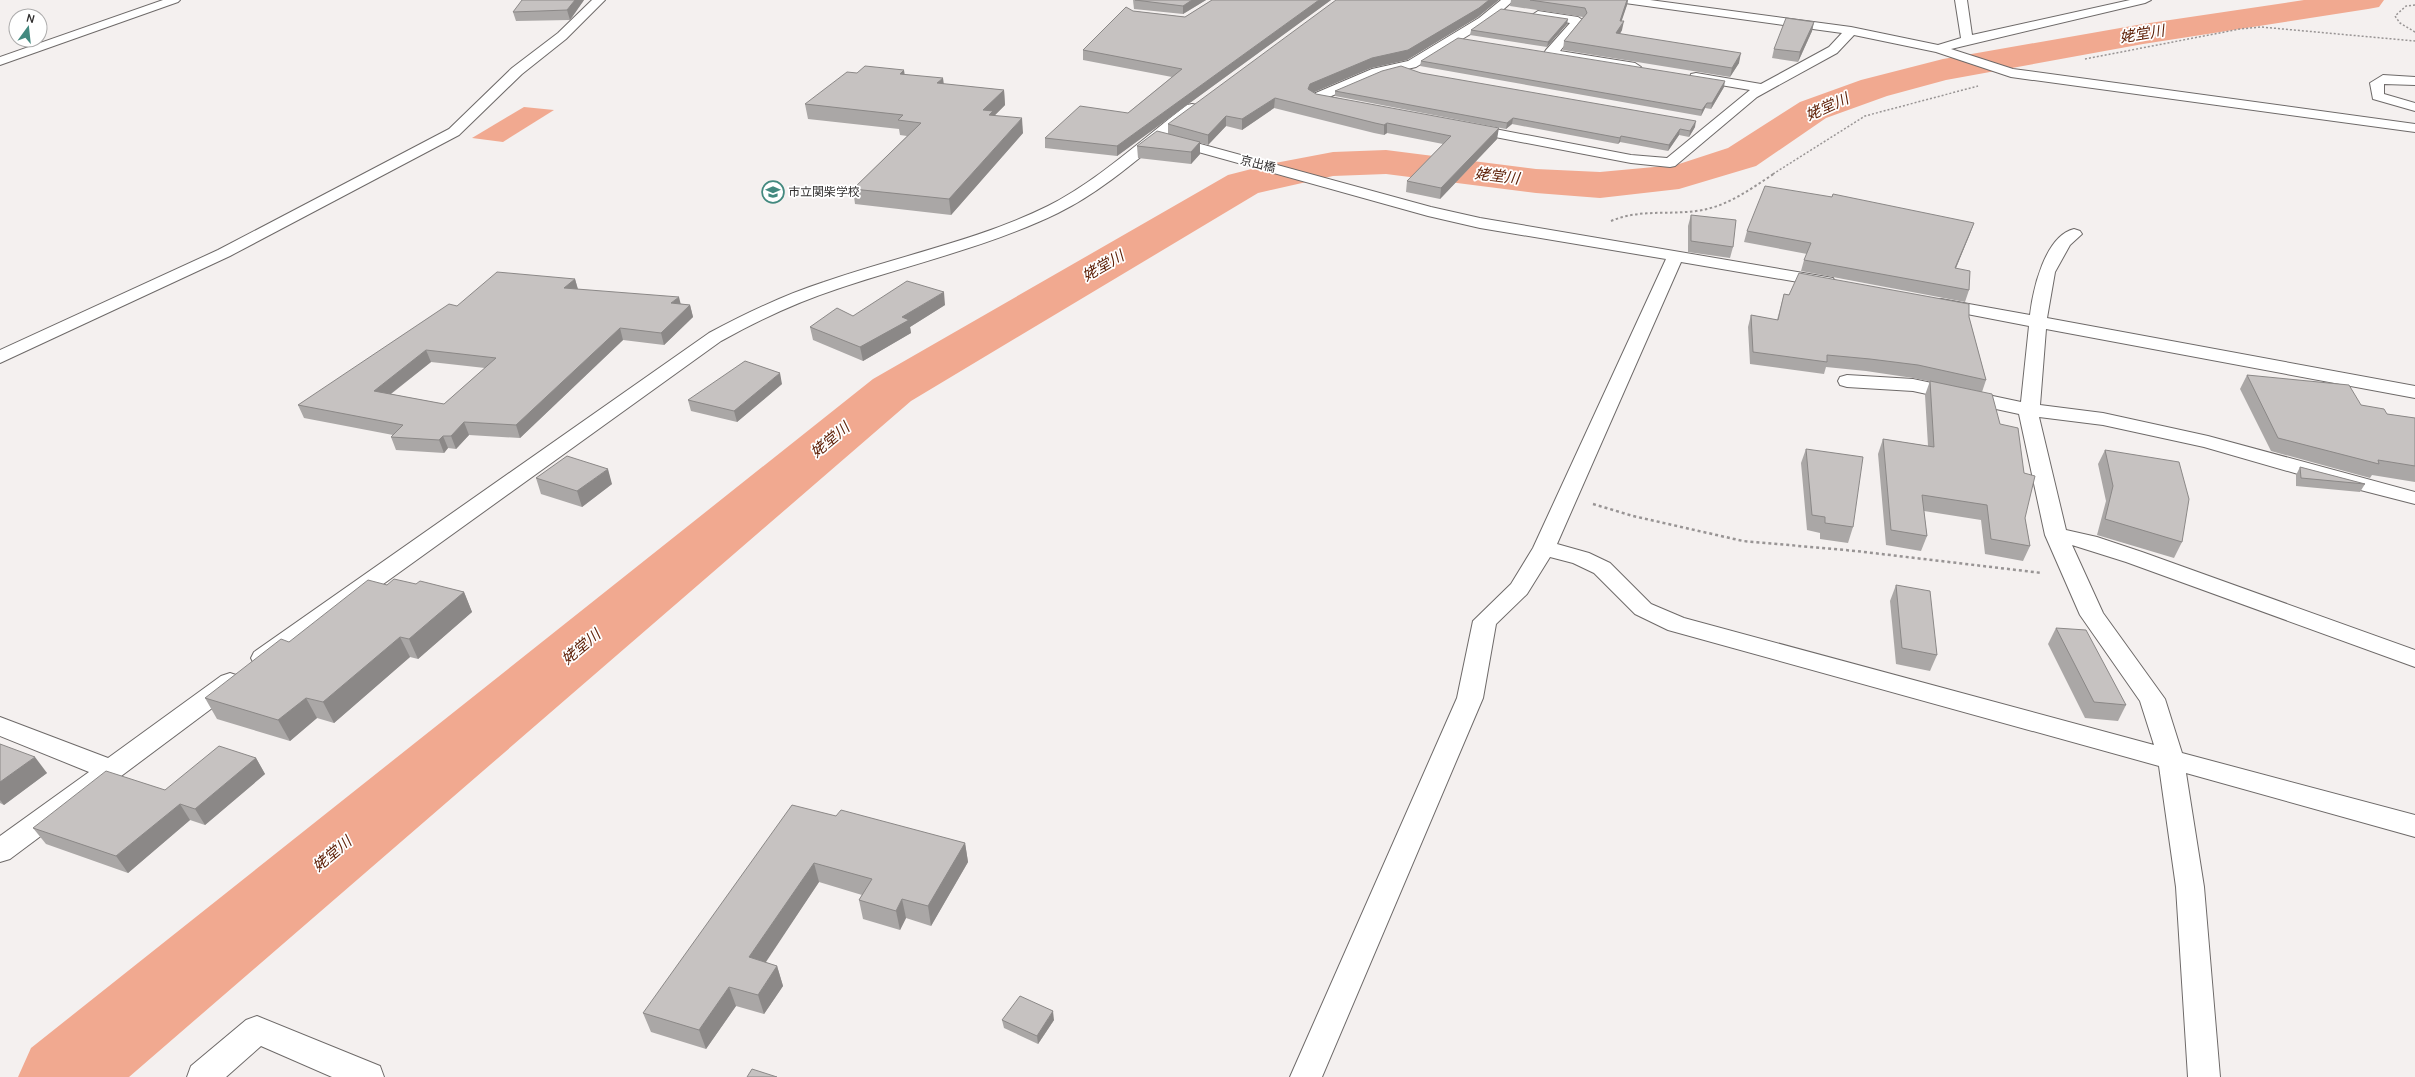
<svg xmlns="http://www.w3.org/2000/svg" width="2415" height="1077" font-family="Manrope,'Noto Sans JP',sans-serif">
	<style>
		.water { fill: #f1a990 }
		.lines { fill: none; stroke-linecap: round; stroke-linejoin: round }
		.river { fill: #f1a990; fill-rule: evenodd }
		.minor-casing { stroke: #6e6a69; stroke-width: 2 }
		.path-far2 { stroke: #989494; stroke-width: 1.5; stroke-dasharray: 2 2; stroke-linecap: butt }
		.path-far1 { stroke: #989494; stroke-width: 2; stroke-dasharray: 2.5 2.5; stroke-linecap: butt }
		.path { stroke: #989494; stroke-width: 2.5; stroke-dasharray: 3 3; stroke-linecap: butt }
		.minor { fill: #fff; fill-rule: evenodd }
		.wall { fill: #aaa7a6; fill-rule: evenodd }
		.shaded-wall { fill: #8b8887 }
		.building { fill: #c6c2c1; stroke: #8b8887; fill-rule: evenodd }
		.labels { text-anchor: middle; stroke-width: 3.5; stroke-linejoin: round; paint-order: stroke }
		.far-street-label { font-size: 12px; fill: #323030; stroke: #fff }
		.far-poi-label { font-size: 12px; fill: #323030; stroke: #fff; text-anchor: start }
		.water-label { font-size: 15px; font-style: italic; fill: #5d1e05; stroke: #fff }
	</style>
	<rect width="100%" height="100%" fill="#f4f0ef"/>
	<!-- water -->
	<polygon class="water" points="524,107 554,110 503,142 472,138"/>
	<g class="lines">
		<!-- river -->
		<polygon class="river" points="2304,0 2384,0 2379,7 2368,9 2143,44 1946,80 1887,96 1826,118 1756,166 1679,189 1600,198 1536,193 1386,174 1333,176 1258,193 911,401 129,1077 18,1077 31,1048 873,379 1228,175 1275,163 1333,152 1386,150 1536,169 1600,172 1676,165 1728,148 1800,102 1861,80 1943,59 2143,24"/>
		<!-- minor casing -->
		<g class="minor-casing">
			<g id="minor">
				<polygon points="163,0 180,0 178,2 0,65 0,57"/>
				<polygon points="592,0 605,0 566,39 522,74 459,135 230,256 0,363 0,350 218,250 449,129 512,68 558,33"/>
				<path d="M1501,0h13l-27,24 -71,43 -35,8 -52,22 13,3 2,3 -2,3c-8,2 -28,-2 -33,-8l2,-3 61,-26 36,-8 71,-43z"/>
				<polygon points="1619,0 1650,0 1851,27 1938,45 1961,38 1955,0 1967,0 1972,35 2130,0 2151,0 2145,3 1951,49 2013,69 2415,124 2415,132 2011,77 1936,52 1854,35 1837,53 1757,97 1675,166 1670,167 1631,163 1464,131 1462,128 1469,124 1631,155 1667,158 1750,90 1691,80 1690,77 1691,74 1696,73 1761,84 1829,47 1842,33 1625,3"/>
				<polygon points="1538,11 1578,17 1584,21 1560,51 1635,63 1641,67 1635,71 1546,56 1544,53 1546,50 1570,23 1534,17 1532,15"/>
				<polygon points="2383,75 2415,77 2415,85 2384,84 2384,94 2415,103 2415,111 2373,99 2370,83"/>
				<path d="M1192,104l5,1 2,3 -2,3c-45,35 -88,77 -139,102 -70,34 -147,51 -221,76 -40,13 -78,31 -116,52l-449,323 -9,2 -9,-2 -3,-6 3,-6 455,-319c37,-20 75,-38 115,-51 74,-26 153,-41 224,-76 51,-26 94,-67 139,-101z"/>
				<path d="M1171,136l260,71 49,11 353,60 2,4 -2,4 -6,1 -146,-25 -124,282 32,9 21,10 41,41 33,14 470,127 -14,-44 -60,-86 -35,-80 -26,-121 -106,-23 -66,-4 -7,-2 -2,-4 2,-4 7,-2 66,4 108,23 8,-76 -88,-17 -6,-1 -3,-4 3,-4 6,-1 89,16c3,-26 15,-79 44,-86l6,2 2,3 -12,11 -15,27 -8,46 368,68v12l-369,-69 -6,76 63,8 105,23 207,56v12l-117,-30 -94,-27 -101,-22 -64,-8 27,113 31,7 45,15 273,98v17l-289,-105 -54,-17 31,68 62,86 17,54 233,62v22l-229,-64 18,114 16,190h-32l-12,-190 -17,-121 -491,-136 -33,-16 -41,-41 -21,-10 -23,-6 -23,37 -31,30 -13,74 -161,379h-32l167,-379 16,-77 38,-37 22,-36 133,-289 -186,-31 -52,-12 -262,-73 -2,-3z"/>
				<polygon points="230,673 239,676 242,682 239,688 10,859 0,862 0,836 89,772 0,736 0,717 108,758 221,676"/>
				<polygon points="257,1016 380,1066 384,1077 332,1077 261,1046 226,1077 187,1077 191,1066 246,1020"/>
			</g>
		</g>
		<!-- path-far2 -->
		<g class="path-far2">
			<polyline points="2415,5 2406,6 2395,16 2400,23 2415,32"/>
			<polyline points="2085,59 2240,29 2261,27 2415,41"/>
			<polyline points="1773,174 1865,116 1978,86"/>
		</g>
		<!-- path-far1 -->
		<path class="path-far1" d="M1611,221c28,-12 56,-6 85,-10 31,-4 53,-21 79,-38"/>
		<!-- path -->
		<polyline class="path" points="1593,504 1633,516 1743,541 1856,551 2042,573"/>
		<!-- minor -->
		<use href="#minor" class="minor"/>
	</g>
	<!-- wall -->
	<g class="wall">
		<polygon points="584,0 570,20 516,21 513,12"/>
		<polygon points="1133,0 1206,0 1183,14 1134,9"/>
		<polygon points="1212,0 1331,0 1117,156 1045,148 1045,138 1128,113 1172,77 1083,60 1083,50 1133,11 1185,17"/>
		<polygon points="1511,0 1628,0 1627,5 1621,21 1622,30 1620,34 1739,63 1730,77 1563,50 1564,41 1583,17 1510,6"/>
		<polygon points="1478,17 1407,60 1371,68 1314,92 1316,94 1497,139 1440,199 1406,192 1407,181 1443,144 1387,133 1384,135 1374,133 1274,108 1242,130 1226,126 1208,145 1200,143 1200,154 1191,164 1138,158 1137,146 1168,134 1168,124"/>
		<polygon points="1814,22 1812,31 1798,62 1772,58 1774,49"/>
		<polygon points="1567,24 1547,47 1470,35 1471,30"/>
		<polygon points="1421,61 1724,87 1711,109 1705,108 1701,116 1420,66"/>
		<polygon points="904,70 904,74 944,84 1004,90 1005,105 994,116 1023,133 951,215 855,204 853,189 907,136 900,135 899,129 808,119 805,104 857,73"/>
		<polygon points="1421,73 1695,127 1689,137 1679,135 1668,151 1620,142 1618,144 1512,124 1506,129 1335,96 1335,91"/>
		<polygon points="1691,215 1733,247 1730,258 1688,252 1688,226"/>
		<polygon points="1974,223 1956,268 1969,290 1965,302 1801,271 1804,260 1807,254 1744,242 1747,231"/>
		<path d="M575,279l3,10 112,16 3,12 -29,28 -41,-5 -103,98 -51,-3 -13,14 -8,-1 -4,5 -48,-3 -5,-13 2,-2 -89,-17 -6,-13 159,-99zM431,362l54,6 -41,36 -53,-10z"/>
		<polygon points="1784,294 1969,317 1986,380 1982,392 1913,378 1866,371 1826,367 1824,374 1750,364 1748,327 1751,315 1777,320"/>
		<polygon points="945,305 910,327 911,333 863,361 813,340 810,327 853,316"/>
		<polygon points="2247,375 2361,405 2387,414 2415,418 2415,482 2372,475 2370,478 2271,451 2240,389"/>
		<polygon points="1930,381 2025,518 2030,546 2023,561 1985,554 1981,520 1924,511 1927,536 1921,551 1886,545 1878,454 1883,439 1928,446 1925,395"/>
		<polygon points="782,384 737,422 691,411 688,400"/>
		<polygon points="1806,449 1853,527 1848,543 1820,539 1820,533 1807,530 1801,463"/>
		<polygon points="2105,450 2182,542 2174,558 2097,535 2106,501 2098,464"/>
		<polygon points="2300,467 2365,484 2360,492 2296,486 2296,475"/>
		<polygon points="536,478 612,484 582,507 541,494"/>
		<polygon points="416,584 464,592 472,612 418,659 410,657 334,723 317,718 290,741 217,719 205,698 289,642"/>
		<polygon points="1896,585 1937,655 1930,671 1896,664 1890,601"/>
		<polygon points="2056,628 2126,705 2118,721 2085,718 2048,644"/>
		<polygon points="0,744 47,773 4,805 0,803"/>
		<polygon points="256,758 265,774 205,825 190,820 128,873 46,844 33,828 165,790"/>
		<polygon points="836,816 965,843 968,862 931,926 906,918 900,930 863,919 859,900 862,895 819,882 765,962 777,966 783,986 764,1014 736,1006 706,1049 651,1032 643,1013"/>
		<polygon points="1002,1020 1054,1020 1038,1044 1004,1028"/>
	</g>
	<!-- shaded-wall -->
	<g class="shaded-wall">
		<polygon points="575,0 584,0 570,20 567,10"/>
		<polygon points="1192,0 1206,0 1183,14 1183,6"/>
		<polygon points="1319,0 1331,0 1117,156 1117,146"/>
		<polygon points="1489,0 1499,0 1478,17 1407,60 1371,68 1310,94 1308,89 1310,84 1372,58"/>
		<polygon points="1627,0 1628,0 1627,5 1619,29 1624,21 1622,30 1614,43 1616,33"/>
		<polygon points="1568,19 1567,24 1547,47 1548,42"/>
		<polygon points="1814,22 1812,31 1798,62 1800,52"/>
		<polygon points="1741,53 1739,63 1730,77 1732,68"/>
		<polygon points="904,70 906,84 900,74"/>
		<polygon points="943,78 945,92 937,83"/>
		<polygon points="1725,81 1724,87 1711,109 1712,103"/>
		<polygon points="1004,90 1005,105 994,116 995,126 983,110"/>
		<polygon points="1275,98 1274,108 1242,130 1242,119"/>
		<polygon points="1707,103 1705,108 1701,116 1702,110"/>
		<polygon points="1226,116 1226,126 1208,145 1208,135"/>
		<polygon points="1022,118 1023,133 951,215 949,199"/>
		<polygon points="1513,118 1512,124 1506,129 1507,123"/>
		<polygon points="1696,121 1695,127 1689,137 1690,131"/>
		<polygon points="1387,123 1387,133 1384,135 1384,125"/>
		<polygon points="1499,128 1497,139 1440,199 1441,188"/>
		<polygon points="1680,129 1679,135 1668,151 1669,145"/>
		<polygon points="1621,136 1620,142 1618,144 1620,138"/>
		<polygon points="1200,142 1200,154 1191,164 1191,152"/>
		<polygon points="1974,223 1970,234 1951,280 1955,268"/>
		<polygon points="575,279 578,290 564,288"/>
		<polygon points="944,292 945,305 910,327 911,333 863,361 860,347 902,317"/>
		<polygon points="679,297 682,309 671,303"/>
		<polygon points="690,305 693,317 664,345 661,333"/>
		<polygon points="620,328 623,340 520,438 516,425"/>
		<polygon points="426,350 431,362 379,403 374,391"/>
		<polygon points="780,373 782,384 737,422 734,411"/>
		<polygon points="464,422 469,435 456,449 451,436"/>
		<polygon points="443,436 448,448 444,453 439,440"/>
		<polygon points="608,469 612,484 582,507 577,491"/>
		<polygon points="464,592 472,612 418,659 409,639"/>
		<polygon points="400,637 410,657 334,723 323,702"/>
		<polygon points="306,698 317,718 290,741 278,720"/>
		<polygon points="35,757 47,773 4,805 0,800 0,782"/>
		<polygon points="256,758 265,774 205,825 195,809"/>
		<polygon points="180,804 190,820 128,873 116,856"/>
		<polygon points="965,843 968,862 931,926 928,906"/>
		<polygon points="814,863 819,882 756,977 749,957"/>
		<polygon points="902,899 906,918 900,930 896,911"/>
		<polygon points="777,966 783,986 764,1014 758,995"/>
		<polygon points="729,987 736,1006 706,1049 699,1030"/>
		<polygon points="1053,1011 1054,1020 1038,1044 1037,1036"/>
	</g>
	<!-- building -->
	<g class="building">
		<polygon points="522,0 575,0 567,10 513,12"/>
		<polygon points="1135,0 1192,0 1183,6"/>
		<polygon points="1212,0 1319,0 1117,146 1045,138 1080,106 1128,113 1182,69 1083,50 1126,7 1133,11 1185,17"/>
		<polygon points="1336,0 1489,0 1479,8 1408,50 1372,58 1310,84 1308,89 1316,94 1499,128 1441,188 1407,181 1451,136 1387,123 1384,125 1375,123 1275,98 1242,119 1226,116 1208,135 1168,124"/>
		<polygon points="1530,0 1627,0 1620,21 1624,21 1616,33 1741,53 1732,68 1564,41 1587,13 1585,8"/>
		<polygon points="1501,9 1568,19 1548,42 1471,30"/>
		<polygon points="1786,18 1814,22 1800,52 1774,49"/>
		<polygon points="1458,38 1725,81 1712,103 1707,103 1702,110 1421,61"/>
		<polygon points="865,66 904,70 900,74 943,78 937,83 1004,90 983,110 993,111 989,115 1022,118 949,199 853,189 921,123 898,120 903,115 805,104 847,72 857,73"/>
		<polygon points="1401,66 1421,73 1696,121 1690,131 1680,129 1669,145 1621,136 1620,138 1513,118 1507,123 1335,91 1382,71"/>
		<polygon points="1157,131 1200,142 1191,152 1137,146"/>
		<polygon points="1765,186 1832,197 1833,194 1974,223 1955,268 1970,271 1969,290 1804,260 1811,243 1747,231"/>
		<polygon points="1691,215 1736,220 1733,247 1691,241"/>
		<path d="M497,272l78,7 -11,9 115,9 -8,6 19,2 -29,28 -41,-5 -104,97 -52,-3 -13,14h-8l-4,4 -48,-3 12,-12 -105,-20 151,-101 8,2zM426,350l70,8 -52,46 -70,-13z"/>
		<polygon points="1799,273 1969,304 1969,317 1986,380 1918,365 1870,359 1827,355 1827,362 1753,352 1751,315 1778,320 1784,294 1789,295"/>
		<polygon points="907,281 944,292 902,317 909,320 860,347 810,327 837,308 853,316"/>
		<polygon points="745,361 780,373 734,411 688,400"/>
		<polygon points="2247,375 2349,385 2361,405 2384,409 2387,414 2415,418 2415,466 2378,460 2379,464 2278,438"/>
		<polygon points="1930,381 1992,394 2000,424 2018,428 2024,473 2035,476 2025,518 2030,546 1991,539 1987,505 1922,495 1927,536 1891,530 1883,439 1934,447"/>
		<polygon points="1806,449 1863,457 1853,527 1825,523 1825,517 1812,515"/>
		<polygon points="2105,450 2179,462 2189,499 2182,542 2105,519 2113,486"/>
		<polygon points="567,456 608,469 577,491 536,478"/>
		<polygon points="2300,467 2365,484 2301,478"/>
		<polygon points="394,579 416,584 420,581 464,592 409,639 400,637 323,702 306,698 278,720 205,698 281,639 289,642 368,580 387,585"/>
		<polygon points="1896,585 1930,591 1937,655 1902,648"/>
		<polygon points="2056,628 2086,630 2126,705 2094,702"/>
		<polygon points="0,744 35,757 0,782"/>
		<polygon points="219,746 256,758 195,809 180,804 116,856 33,828 106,771 165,790"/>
		<polygon points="792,805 836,816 841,810 965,843 928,906 902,899 896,911 859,900 872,879 814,863 749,957 777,966 758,995 729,987 699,1030 643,1013"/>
		<polygon points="1020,996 1053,1011 1037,1036 1002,1020"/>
		<polygon points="752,1069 777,1077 747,1077"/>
	</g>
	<!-- icons -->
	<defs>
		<g id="school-ring" transform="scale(1.15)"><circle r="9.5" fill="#fff" stroke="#43897f" stroke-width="1.5"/><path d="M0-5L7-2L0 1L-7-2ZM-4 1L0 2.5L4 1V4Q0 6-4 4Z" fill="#43897f"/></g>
	</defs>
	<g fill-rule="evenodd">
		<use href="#school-ring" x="773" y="192"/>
	</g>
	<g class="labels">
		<!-- far-street labels -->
		<g class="far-street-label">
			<text transform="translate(1258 164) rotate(14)" y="4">京出橋</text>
		</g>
		<!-- far-poi labels -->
		<g class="far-poi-label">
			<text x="788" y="196">市立関柴学校</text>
		</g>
		<!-- water labels -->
		<g class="water-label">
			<text transform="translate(2142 34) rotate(-9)" y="5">姥堂川</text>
			<text transform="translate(1827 107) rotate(-24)" y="5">姥堂川</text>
			<text transform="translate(1497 176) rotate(7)" y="5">姥堂川</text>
			<text transform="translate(1103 266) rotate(-30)" y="5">姥堂川</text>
			<text transform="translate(830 440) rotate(-40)" y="5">姥堂川</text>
			<text transform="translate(581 647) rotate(-40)" y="5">姥堂川</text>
			<text transform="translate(332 854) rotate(-40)" y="5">姥堂川</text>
		</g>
	</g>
	<!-- north arrow -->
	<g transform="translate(28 28) rotate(15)"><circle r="19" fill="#ffffff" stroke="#adacac"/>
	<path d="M0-3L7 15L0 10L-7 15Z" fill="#43897f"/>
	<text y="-6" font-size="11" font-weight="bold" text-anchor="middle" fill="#323030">N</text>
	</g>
</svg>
